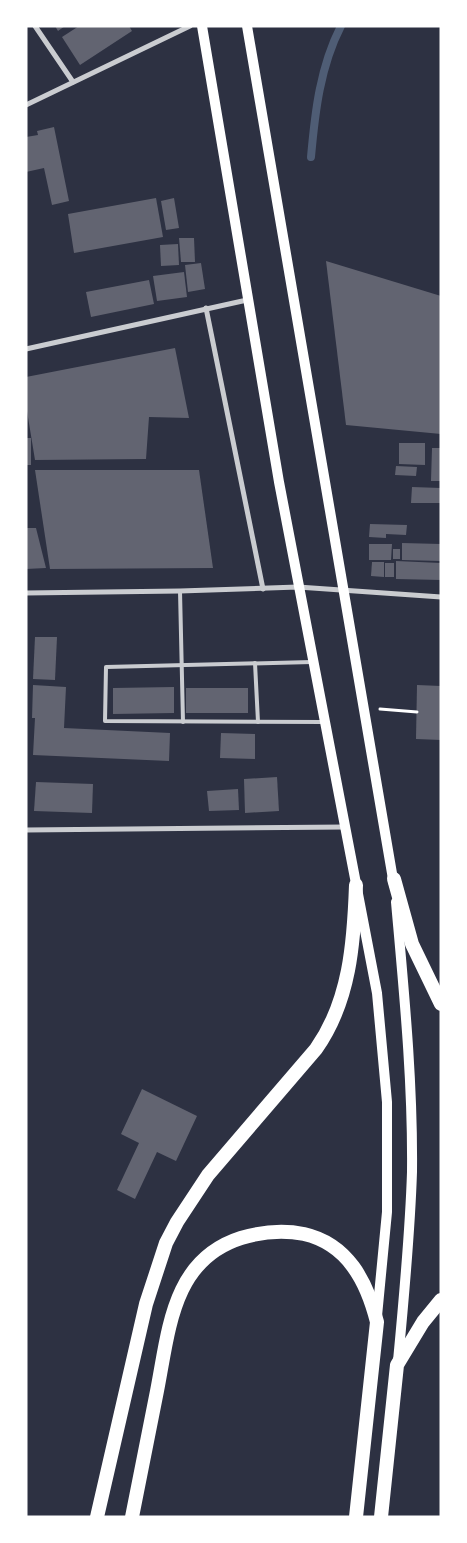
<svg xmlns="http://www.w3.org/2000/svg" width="467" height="1543" font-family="Cabin,sans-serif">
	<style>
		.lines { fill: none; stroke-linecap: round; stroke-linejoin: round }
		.stream { stroke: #4f5d75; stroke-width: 8 }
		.building { fill: #626471 }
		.path { stroke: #fff; stroke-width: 3 }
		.service { stroke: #caccd0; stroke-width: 4 }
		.minor { stroke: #caccd0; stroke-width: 5 }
		.secondary { stroke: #fff; stroke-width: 10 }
		.trunk { stroke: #fff; stroke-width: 14 }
	</style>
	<rect width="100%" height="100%" fill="#2d3142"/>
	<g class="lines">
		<!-- stream -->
		<path class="stream" d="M311,157c4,-45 9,-90 30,-131"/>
	</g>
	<!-- building -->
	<g class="building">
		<polygon points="55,26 65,26 58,31"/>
		<polygon points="79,26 129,26 132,31 80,65 62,37"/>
		<polygon points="54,127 69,201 52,205 44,168 26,172 26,137 38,135 37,131"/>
		<polygon points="156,198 163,237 74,253 68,214"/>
		<polygon points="174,198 179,228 166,230 161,201"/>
		<polygon points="179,238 194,238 195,262 181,262"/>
		<polygon points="178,244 179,265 161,266 160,245"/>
		<polygon points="326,261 441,296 441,434 346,425"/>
		<polygon points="201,263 205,289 188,292 185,265"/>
		<polygon points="184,272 187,297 157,301 153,276"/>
		<polygon points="149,280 154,304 91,317 86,292"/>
		<polygon points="175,348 189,418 149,417 146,459 35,460 26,405 26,377"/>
		<rect x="26" y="438" width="5" height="27"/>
		<polygon points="399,443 425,443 425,465 399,464"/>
		<polygon points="432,448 441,448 441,481 431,481"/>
		<polygon points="396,466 417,467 416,476 395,475"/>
		<polygon points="35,470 199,470 213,568 50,569"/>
		<polygon points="412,487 441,488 441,503 411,503"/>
		<polygon points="370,524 407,525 406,535 386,534 386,538 369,537"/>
		<polygon points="26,528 36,528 46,568 26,569"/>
		<polygon points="402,543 441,544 441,561 402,560"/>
		<polygon points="369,544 392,544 391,560 369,560"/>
		<rect x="393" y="549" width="7" height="10"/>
		<polygon points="396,561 441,563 441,580 396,579"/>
		<polygon points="372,562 384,562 384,577 371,576"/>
		<rect x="385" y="563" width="9" height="14"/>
		<polygon points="35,637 57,637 55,680 33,679"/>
		<polygon points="33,685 66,687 64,728 170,733 169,761 33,755 35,718 32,718"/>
		<polygon points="417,685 441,686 441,740 416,739"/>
		<polygon points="174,687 174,713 113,714 113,688"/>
		<rect x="186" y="688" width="62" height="25"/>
		<polygon points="221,733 255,734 255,759 220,758"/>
		<polygon points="277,777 279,811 245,813 244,779"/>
		<polygon points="36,782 93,784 92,813 34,811"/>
		<polygon points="238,789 239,810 209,811 207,791"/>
		<polygon points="142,1089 197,1116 176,1161 157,1152 135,1199 117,1190 139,1143 121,1134"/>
	</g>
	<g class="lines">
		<!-- path -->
		<polyline class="path" points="380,709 417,712"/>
		<!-- service -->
		<g class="service">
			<polyline points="180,591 183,722"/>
			<polyline points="312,662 106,667 105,721 324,722"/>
			<polyline points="255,663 258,722"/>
		</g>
		<!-- minor -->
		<g class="minor">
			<polyline points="35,26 73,82"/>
			<polyline points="26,105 190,26"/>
			<polyline points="206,308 263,589"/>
			<polyline points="26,349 247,300"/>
			<polyline points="26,593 180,591 298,587 441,597"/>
			<polyline points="26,830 345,827"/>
		</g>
		<!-- secondary -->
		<g class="secondary">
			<polyline points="202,26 279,482 377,993 387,1102 387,1212 377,1316"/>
			<polyline points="247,26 394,885"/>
			<path d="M396,902c8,90 17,180 16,270 -2,63 -8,126 -14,189"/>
		</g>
		<!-- trunk -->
		<g class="trunk">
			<polyline points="394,879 412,944 441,1004"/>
			<path d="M97,1517l49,-213 20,-61 11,-21 31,-47 108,-126c34,-48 38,-107 40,-164"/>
			<path d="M132,1517c8,-42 17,-84 25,-126 12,-61 15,-131 84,-153 20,-6 43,-8 63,-4 44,10 63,48 73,88l-21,195"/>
			<polyline points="381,1517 397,1365 423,1322 441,1300"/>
		</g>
	</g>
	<!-- border -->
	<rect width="467" height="1543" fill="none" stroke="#ffffff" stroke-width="55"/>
</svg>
